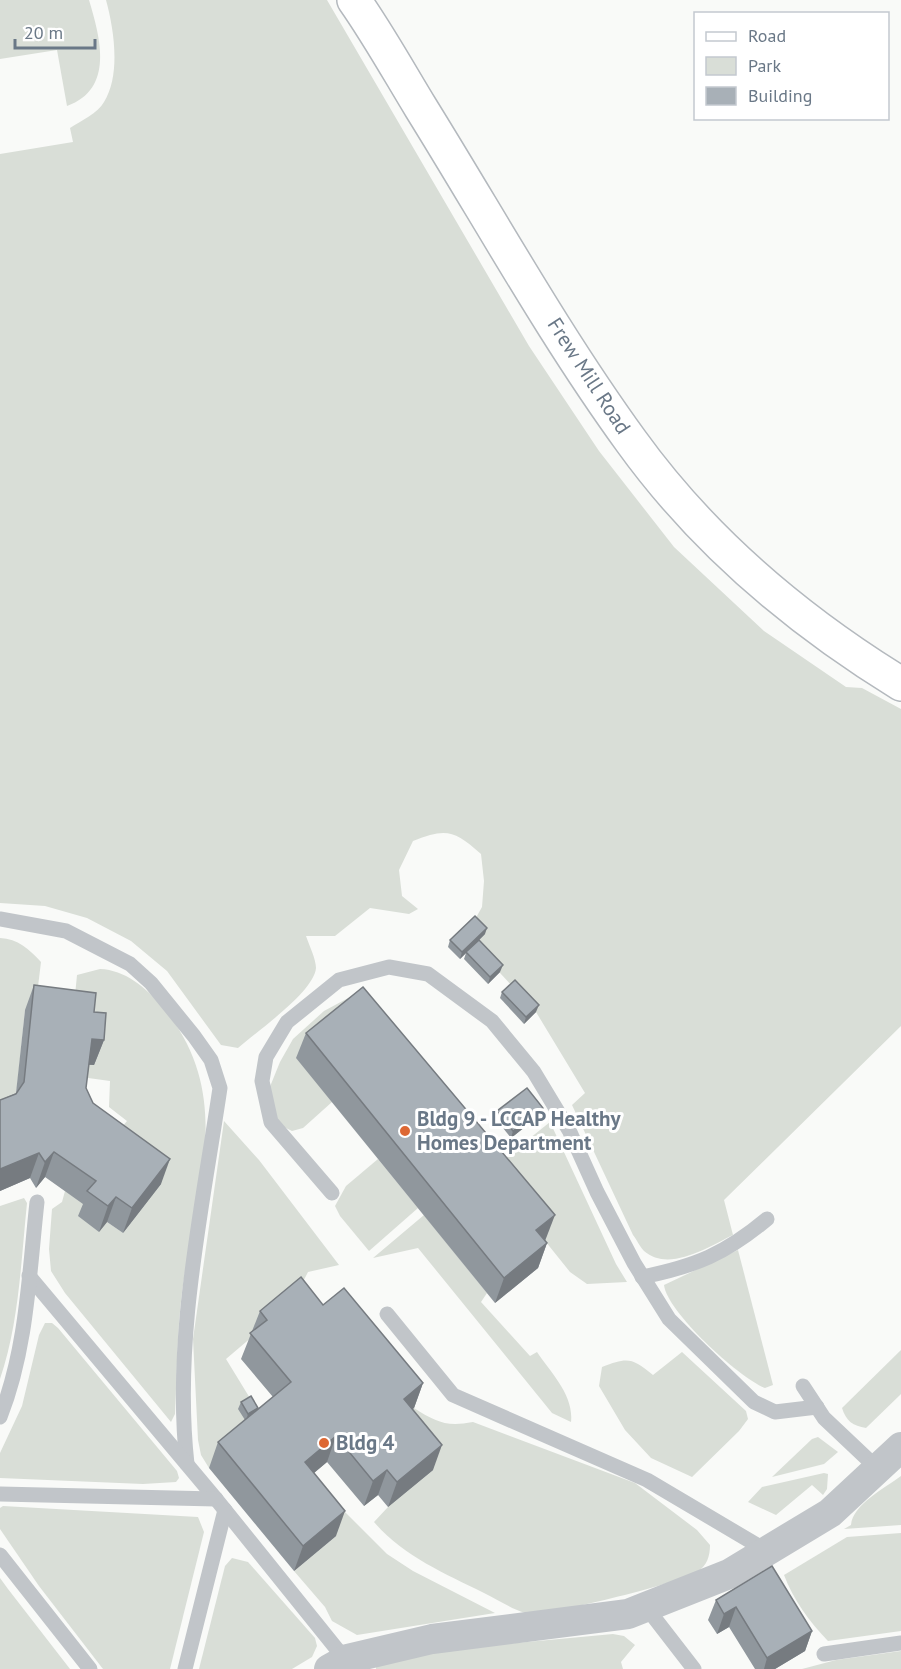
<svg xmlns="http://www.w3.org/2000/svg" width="901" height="1669" font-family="'PT Sans',sans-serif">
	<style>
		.green { fill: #d9ded7 }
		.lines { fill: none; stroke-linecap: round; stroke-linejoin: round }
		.secondary-casing { stroke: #b4b9be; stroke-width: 36 }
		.lane { stroke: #c1c5c9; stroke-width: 15 }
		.street { stroke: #c1c5c9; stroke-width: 30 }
		.secondary { stroke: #fff; stroke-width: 33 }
		.wall { fill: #90979d }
		.shaded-wall { fill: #767b80 }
		.building { fill: #a8b0b7; stroke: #767b80; stroke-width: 1.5 }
		.poi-dot { fill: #dd6834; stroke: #fff; stroke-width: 2 }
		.labels { text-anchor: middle; stroke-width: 6; stroke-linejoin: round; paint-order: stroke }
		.street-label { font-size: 21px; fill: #6a7887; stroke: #fff }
		.poi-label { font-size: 21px; font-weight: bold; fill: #6a7887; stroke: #fff; text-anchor: start }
	</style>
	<rect width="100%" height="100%" fill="#f9faf8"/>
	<!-- green -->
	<g class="green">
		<path d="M0,0h89c11,37 26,89 -22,106l-10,-56 -57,9z"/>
		<path d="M106,0h221l202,346 70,105 75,96 90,84 82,56 16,1 39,21v317l-177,174 9,35c-23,11 -64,38 -89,16 -4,-4 -7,-11 -11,-16l-61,-130 13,-12 -49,-81 -60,-65 -3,-24 9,-16 2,-26 -3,-27c-27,-24 -35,-26 -68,-13l-14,29 3,26 16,13 -9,5 -39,-6 -35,28h-29c3,9 10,23 10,32 -2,24 -60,64 -78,80l-17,-3 -54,-74 -36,-30 -44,-23 -42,-12 -45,-3v-749l73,-12 -3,-14c11,-7 28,-15 34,-26 17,-27 10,-73 2,-102z"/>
		<path d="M0,938c18,1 29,11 41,24l-6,49 -10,-1 -9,87 -16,14z"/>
		<path d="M100,969c25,1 45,18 61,36 76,89 35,184 21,287 -5,41 -5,81 -7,122l-4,8 -106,-129 -14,-22 -2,-22 3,-40 10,-7 3,-11 22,15 12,25 8,-9 16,11 -16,-88 20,-24 -18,-14 1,-26 -29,-4 2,-13 11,1 -21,-49 4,-41z"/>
		<polygon points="350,997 332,1102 303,1128 292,1131 280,1125 273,1114 269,1089 280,1062 293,1039 324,1011"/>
		<polygon points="224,1121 259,1160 339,1265 308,1272 292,1303 226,1359 264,1421 209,1468 201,1455 198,1440 193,1339"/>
		<polygon points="550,1122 616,1264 627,1282 587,1284 570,1272 489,1171"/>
		<polygon points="378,1159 418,1208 369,1251 340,1216 335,1206 346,1186"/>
		<path d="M24,1198l3,5c-6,58 -8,121 -27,176v-173z"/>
		<path d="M424,1215l63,78 -6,9 49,54 7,-4c14,21 37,43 34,70l-19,-9 -134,-165 -45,10z"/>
		<path d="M738,1250l35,135 -8,3c-26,-10 -98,-76 -101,-103z"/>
		<polygon points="45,1323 52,1323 58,1328 177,1471 179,1478 176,1482 143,1484 0,1478 0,1453 22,1406 39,1335"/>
		<path d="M901,1350v44l-35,34c-13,-2 -20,-7 -24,-20z"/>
		<path d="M682,1352l64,59 2,8 -9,12 -47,46 -41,-19 -26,-28 -26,-44 3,-19c26,-10 30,-9 51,8z"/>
		<path d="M414,1408c22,14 32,19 59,14l162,61 62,47 13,15c0,11 -3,21 -13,27 -18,11 -155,46 -172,41 -14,-4 -28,-14 -41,-20 -40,-20 -81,-37 -110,-71l14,-15 7,-83z"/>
		<polygon points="818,1437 838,1452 824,1464 772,1477 812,1439"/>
		<polygon points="824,1473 828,1474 827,1489 823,1495 812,1485 776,1515 748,1502 762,1487"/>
		<polygon points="309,1476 387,1554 413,1571 495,1613 357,1635 332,1621 325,1607 294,1571 336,1536"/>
		<path d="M901,1476v49l-57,4 7,-4c2,-21 34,-37 50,-49z"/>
		<polygon points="3,1506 198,1517 204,1532 170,1669 103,1669 39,1586 0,1529 0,1508"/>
		<path d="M901,1533v98l-73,10c-19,-20 -34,-40 -44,-66l63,-38z"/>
		<polygon points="232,1558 248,1562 315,1638 317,1646 312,1657 292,1669 199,1669 225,1566"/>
		<polygon points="0,1578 8,1589 70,1669 0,1669"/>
		<polygon points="613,1634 624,1636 635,1645 621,1662 623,1669 376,1669 376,1665 416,1655 472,1647"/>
		<polygon points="901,1651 901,1669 802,1669 836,1660"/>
	</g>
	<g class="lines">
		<!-- secondary casing -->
		<g class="secondary-casing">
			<path id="secondary" d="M354,0c24,34 45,72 67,108 69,111 133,227 210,333 72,100 166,179 270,243"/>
		</g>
		<!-- lane -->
		<g class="lane">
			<path d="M0,919l66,12 64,33 21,19 43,53 17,24 9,28c-18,122 -47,252 -33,376"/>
			<polyline points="332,1193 271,1122 262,1081 266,1057 287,1022 339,980 389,967 428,974 492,1021 534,1072 569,1130 597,1192 634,1263 669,1319 754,1402 775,1412 817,1407"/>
			<polyline points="29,1276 216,1499 348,1663"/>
			<path d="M642,1277c54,-11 83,-23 125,-58"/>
			<polyline points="387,1314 453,1395 647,1480 767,1551"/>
			<polyline points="803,1386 824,1418 878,1469"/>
			<path d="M0,1417c27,-68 29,-143 37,-215"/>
			<polyline points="0,1494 216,1499"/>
			<polyline points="0,1555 90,1669"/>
			<polyline points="646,1607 694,1669"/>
			<polyline points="824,1654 901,1643"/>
			<polyline points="185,1669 225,1510"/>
		</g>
		<!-- street -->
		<polyline class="street" points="329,1669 347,1659 432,1639 628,1614 729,1574 767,1551 830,1513 901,1447"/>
		<!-- secondary -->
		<use href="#secondary" class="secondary"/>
	</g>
	<!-- wall -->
	<g class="wall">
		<polygon points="485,934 479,940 500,972 488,984 464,959 466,953 460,959 448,947 450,940"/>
		<polygon points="34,985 94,1012 104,1040 94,1065 89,1065 86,1088 93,1103 161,1184 123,1233 107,1222 99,1232 78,1216 83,1204 45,1177 36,1188 30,1178 0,1191 0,1100 16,1093 25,1010"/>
		<polygon points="502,992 536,1012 524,1024 500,998"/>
		<polygon points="306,1033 547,1243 538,1268 495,1303 296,1058"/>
		<polygon points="497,1111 540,1115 511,1138 495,1118"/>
		<polygon points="323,1305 423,1383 414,1408 412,1409 433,1470 388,1507 378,1495 364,1506 327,1462 314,1473 336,1536 294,1571 209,1468 218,1442 245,1420 238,1409 241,1402 258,1408 257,1410 273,1397 241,1359 260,1311"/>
		<polygon points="716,1600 812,1631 805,1651 775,1669 755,1669 729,1627 717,1634 708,1620"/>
	</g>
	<!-- shaded-wall -->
	<g class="shaded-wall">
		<polygon points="487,928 485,934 460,959 462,952"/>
		<polygon points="503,965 500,972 488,984 490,977"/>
		<polygon points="539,1005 536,1012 524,1024 526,1017"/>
		<polygon points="92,1039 104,1040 94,1065 83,1064"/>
		<polygon points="543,1108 540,1115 511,1138 513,1131"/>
		<polygon points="54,1152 45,1177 36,1188 45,1162"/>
		<polygon points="39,1153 30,1178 0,1191 0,1169"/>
		<polygon points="170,1159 161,1184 123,1233 132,1208"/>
		<polygon points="116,1197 107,1222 99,1232 108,1206"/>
		<polygon points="555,1215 545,1241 536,1230"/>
		<polygon points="547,1243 538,1268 495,1303 504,1278"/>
		<polygon points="423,1383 414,1408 395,1424 404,1399"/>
		<polygon points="258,1408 255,1415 246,1421 248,1414"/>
		<polygon points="336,1436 327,1462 296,1488 305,1462"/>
		<polygon points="442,1445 433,1470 388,1507 397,1482"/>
		<polygon points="387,1470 378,1495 364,1506 373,1481"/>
		<polygon points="345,1511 336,1536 294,1571 303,1546"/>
		<polygon points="736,1607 729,1627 717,1634 724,1614"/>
		<polygon points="812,1631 805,1651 775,1669 764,1669 767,1658"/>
	</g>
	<!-- building -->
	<g class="building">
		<polygon points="475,916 487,928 462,952 450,940"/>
		<polygon points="479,940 503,965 490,977 466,952"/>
		<polygon points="515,980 539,1005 526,1017 502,992"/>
		<polygon points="34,985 96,993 94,1012 106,1013 104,1040 92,1039 86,1088 93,1103 170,1159 132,1208 116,1197 108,1206 87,1191 96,1181 54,1152 45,1162 39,1153 0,1169 0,1100 16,1094 24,1082"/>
		<polygon points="363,987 555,1215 536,1230 547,1243 504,1278 306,1033"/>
		<polygon points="527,1088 543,1108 513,1131 497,1111"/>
		<polygon points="301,1277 323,1305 344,1288 423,1383 404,1399 442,1445 397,1482 387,1470 373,1481 336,1436 305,1462 345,1511 303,1546 218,1442 291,1382 250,1333 267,1320 260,1311"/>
		<polygon points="251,1396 258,1408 248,1414 241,1402"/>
		<polygon points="772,1566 812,1631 767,1658 736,1607 724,1614 716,1600"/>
	</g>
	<!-- markers -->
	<g class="poi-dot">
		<circle cx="405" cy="1131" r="6"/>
		<circle cx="324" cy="1443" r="6"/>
	</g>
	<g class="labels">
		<!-- street labels -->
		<g class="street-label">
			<text transform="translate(589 376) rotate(57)" y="7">Frew Mill Road</text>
		</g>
		<!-- poi labels -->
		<g class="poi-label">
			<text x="417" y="1126">Bldg 9 - LCCAP Healthy<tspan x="417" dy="24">Homes Department</tspan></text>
			<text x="336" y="1450">Bldg 4</text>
		</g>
	</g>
	<!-- legend -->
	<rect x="694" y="12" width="195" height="108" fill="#ffffff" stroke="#c3c9cf" stroke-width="1.5"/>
	<rect x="706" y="32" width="30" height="9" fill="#ffffff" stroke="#c3c9cf" stroke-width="1.5"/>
	<text x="748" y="42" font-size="18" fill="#6a7887">Road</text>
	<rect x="706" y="57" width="30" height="18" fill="#d9ded7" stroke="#c3c9cf" stroke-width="1.5"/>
	<text x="748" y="72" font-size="18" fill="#6a7887">Park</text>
	<rect x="706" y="87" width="30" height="18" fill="#a8b0b7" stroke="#c3c9cf" stroke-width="1.5"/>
	<text x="748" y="102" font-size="18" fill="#6a7887">Building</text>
	<!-- scale -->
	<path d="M15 39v9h80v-9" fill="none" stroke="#6a7887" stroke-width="3"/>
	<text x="24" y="39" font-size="18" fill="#6a7887" stroke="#ffffff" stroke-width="4.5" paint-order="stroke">20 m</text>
</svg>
